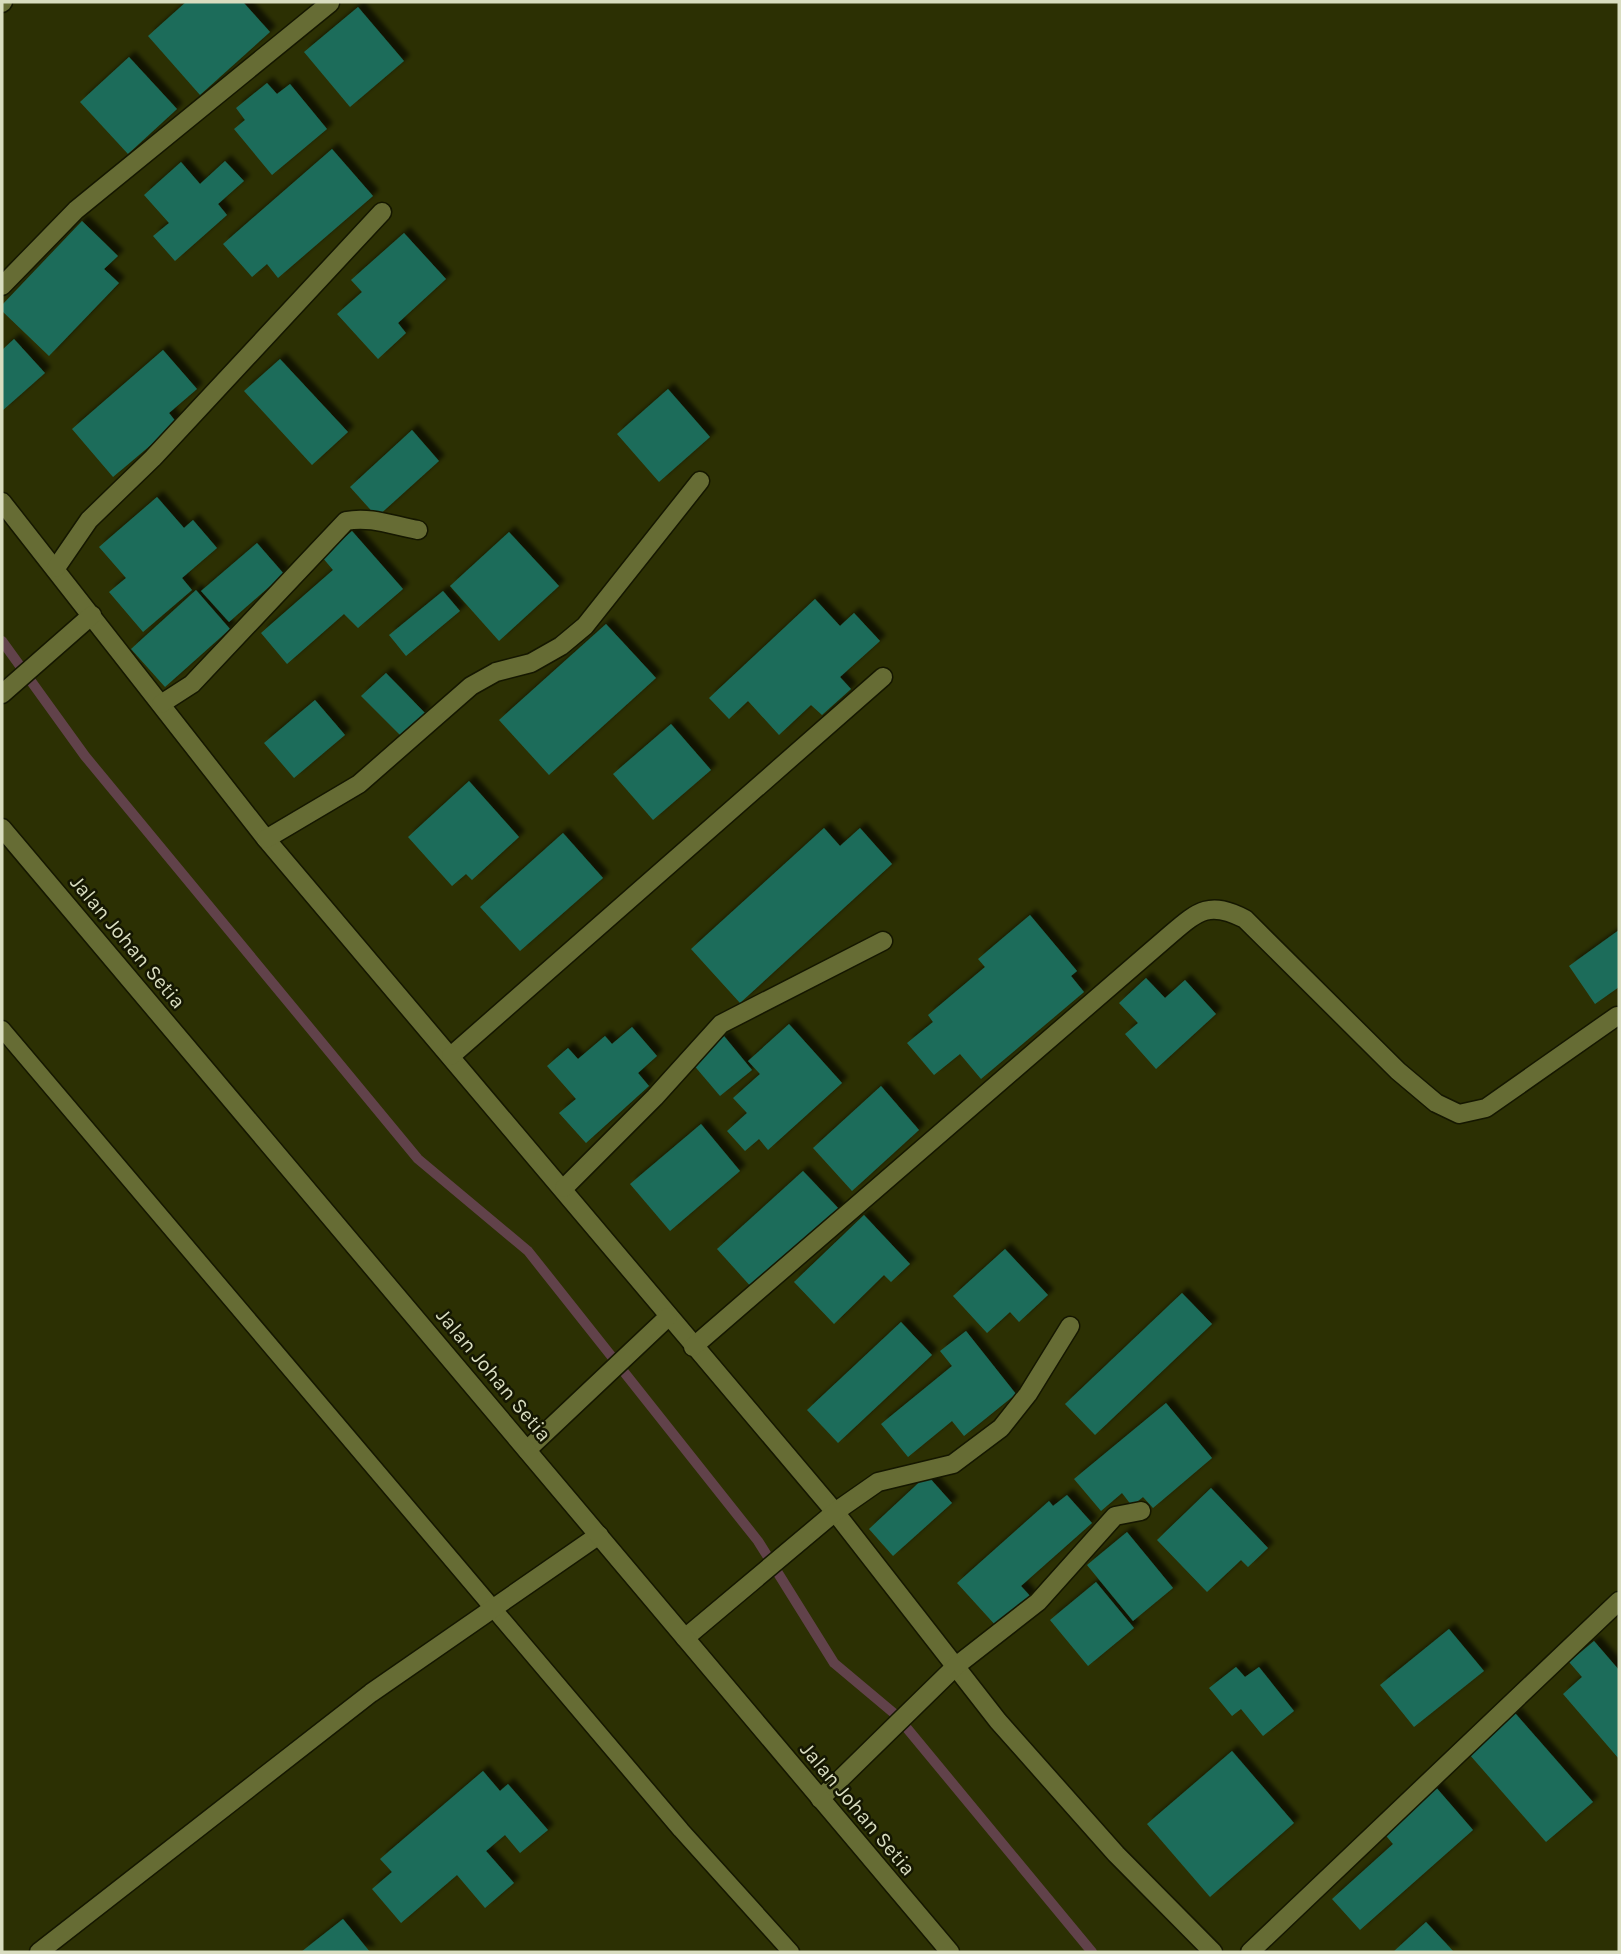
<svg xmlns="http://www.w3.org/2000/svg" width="1621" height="1954" font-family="Karla,sans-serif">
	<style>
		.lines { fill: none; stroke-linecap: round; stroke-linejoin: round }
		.stream { stroke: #61424a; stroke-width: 10 }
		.building { fill: #1f6c5a; filter: url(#shadow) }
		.service-casing { stroke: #151700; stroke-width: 19 }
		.minor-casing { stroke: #151700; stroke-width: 21 }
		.secondary-casing { stroke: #151700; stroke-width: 21 }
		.service { stroke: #666c34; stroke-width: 16 }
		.minor { stroke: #666c34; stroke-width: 18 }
		.secondary { stroke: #666c34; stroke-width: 18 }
		.labels { text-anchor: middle; stroke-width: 5; stroke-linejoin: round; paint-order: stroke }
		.street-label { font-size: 21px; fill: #d9ddc0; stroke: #151702 }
	</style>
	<defs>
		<filter id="shadow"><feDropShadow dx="6" dy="-6" stdDeviation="2" flood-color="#0009"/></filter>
	</defs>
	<rect width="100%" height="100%" fill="#2c3003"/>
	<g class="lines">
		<!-- stream -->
		<polyline class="stream" points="2,641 85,756 418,1159 528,1251 758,1541 834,1663 896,1715 1092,1952"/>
	</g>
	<!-- building -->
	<g class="building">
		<polygon points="186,2 243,2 270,32 200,95 148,36"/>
		<polygon points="358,7 404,61 350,107 304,52"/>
		<polygon points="129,57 177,109 128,154 80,102"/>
		<polygon points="267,83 277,94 290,84 327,129 272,175 234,129 245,120 236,108"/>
		<polygon points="332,149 373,196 278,278 267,264 252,277 223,244"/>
		<polygon points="225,161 244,181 218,204 227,215 175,261 153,236 169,223 144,195 181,162 200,184"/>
		<polygon points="82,221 118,256 104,269 119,283 49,356 2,311 2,305"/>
		<polygon points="404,233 446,279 398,323 406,333 378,359 337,314 362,292 351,280"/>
		<polygon points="14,339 45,373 2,411 2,350"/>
		<polygon points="163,350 197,389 169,413 177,423 113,477 72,429"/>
		<polygon points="280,359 348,432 312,465 244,391"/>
		<polygon points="668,389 710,437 659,482 617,434"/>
		<polygon points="412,430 439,461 377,517 350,487"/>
		<polygon points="157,497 184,528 193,520 217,548 182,578 192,590 143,632 109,592 126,578 99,547"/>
		<polygon points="352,531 403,589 358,628 344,614 287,664 261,633 333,570 322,557"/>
		<polygon points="509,532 559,586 499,641 450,586"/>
		<polygon points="257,543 284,574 229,622 201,591"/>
		<polygon points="196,590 230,629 165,687 131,649"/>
		<polygon points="443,591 460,611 406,656 389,635"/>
		<polygon points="815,599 840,626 854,613 880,641 840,677 851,689 822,715 811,705 779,735 748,701 729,719 709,698"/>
		<polygon points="606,624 656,678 549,775 499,720"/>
		<polygon points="386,673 425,713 401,736 361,696"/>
		<polygon points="315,700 345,735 294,778 264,743"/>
		<polygon points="671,724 711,770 653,820 613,774"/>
		<polygon points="469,781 519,837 472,880 466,874 452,886 408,837"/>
		<polygon points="824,828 840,846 860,828 892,864 740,1003 691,949"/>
		<polygon points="563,833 603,878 520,951 480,907"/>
		<polygon points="1030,915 1077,971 1071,976 1084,992 981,1079 960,1054 934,1075 907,1043 933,1022 928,1015 985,967 978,959"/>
		<polygon points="1619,930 1619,987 1595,1004 1569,966"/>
		<polygon points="1146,978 1165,998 1185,980 1216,1014 1156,1069 1125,1034 1138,1023 1119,1003"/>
		<polygon points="789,1024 842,1083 768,1150 759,1139 745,1151 727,1131 747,1113 733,1098 760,1074 748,1061"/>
		<polygon points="632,1027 657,1056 638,1073 649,1086 586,1143 559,1113 576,1099 547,1066 568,1048 578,1059 605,1036 612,1044"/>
		<polygon points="724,1036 752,1070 720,1096 692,1063"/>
		<polygon points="881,1086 919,1130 852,1191 813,1148"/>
		<polygon points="701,1124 740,1171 670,1231 630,1184"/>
		<polygon points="803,1171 840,1210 753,1289 717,1249"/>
		<polygon points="864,1215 910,1264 891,1282 884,1275 834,1324 794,1282"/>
		<polygon points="1005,1249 1048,1295 1019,1322 1010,1312 987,1333 953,1296"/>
		<polygon points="1182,1293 1212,1324 1095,1435 1065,1404"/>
		<polygon points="901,1322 932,1355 838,1443 807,1410"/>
		<polygon points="966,1331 1016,1394 964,1436 952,1421 908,1457 881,1424 952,1366 940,1351"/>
		<polygon points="1166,1403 1212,1458 1153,1508 1143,1497 1132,1506 1122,1493 1101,1511 1074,1479"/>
		<polygon points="927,1475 952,1503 893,1556 869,1529"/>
		<polygon points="1211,1488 1268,1548 1248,1567 1241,1560 1207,1592 1157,1540"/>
		<polygon points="1067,1495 1092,1523 1021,1586 1031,1597 997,1627 957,1583 1049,1501 1053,1506"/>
		<polygon points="1127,1532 1173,1588 1133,1621 1087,1565"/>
		<polygon points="1096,1582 1134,1628 1088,1666 1050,1620"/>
		<polygon points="1449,1629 1484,1671 1414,1727 1380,1685"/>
		<polygon points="1594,1641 1619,1670 1619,1759 1563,1694 1582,1677 1569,1662"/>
		<polygon points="1236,1667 1245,1677 1259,1667 1294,1711 1263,1736 1241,1709 1232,1716 1209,1688"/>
		<polygon points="1515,1713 1593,1802 1546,1842 1469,1754"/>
		<polygon points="1232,1751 1294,1823 1210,1897 1147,1824"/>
		<polygon points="483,1771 500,1791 508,1784 548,1830 520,1853 505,1835 486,1851 514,1883 485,1908 457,1875 401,1923 372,1889 392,1872 380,1859"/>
		<polygon points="1434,1785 1473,1830 1360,1930 1332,1899 1393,1844 1382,1831"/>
		<polygon points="343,1919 370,1952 301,1952"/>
		<polygon points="1426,1922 1454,1952 1393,1952"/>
	</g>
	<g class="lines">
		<!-- service casing -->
		<g class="service-casing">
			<polyline id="service" points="2,1029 681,1830 791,1952"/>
		</g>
		<!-- minor casing -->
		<g class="minor-casing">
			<g id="minor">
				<polyline points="2,3 3,2"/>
				<polyline points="2,286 76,210 330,3"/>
				<polyline points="2,502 266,839 835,1512 998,1721 1116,1854 1213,1952"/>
				<polyline points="56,568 89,520 153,458 382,212"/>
				<polyline points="2,694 92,615"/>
				<path d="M161,704l31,-20 154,-163c25,-5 48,5 72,9"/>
				<polyline points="266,839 359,784 471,686 496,672 531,663 561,646 585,626 700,481"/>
				<polyline points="451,1056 883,677"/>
				<polyline points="564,1188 655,1097 721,1024 883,941"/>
				<path d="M693,1347l478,-413c28,-24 39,-33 74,-15l153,152 38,32 23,11 27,-6 131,-92"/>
				<polyline points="527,1450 668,1317"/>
				<polyline points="685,1638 835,1512 878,1482 953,1464 1001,1428 1028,1394 1070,1326"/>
				<polyline points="820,1799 956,1666 1038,1602 1115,1516 1141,1511"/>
				<polyline points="39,1952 371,1693 599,1535"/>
				<polyline points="1250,1952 1619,1601"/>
			</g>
		</g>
		<!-- secondary casing -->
		<g class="secondary-casing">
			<polyline id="secondary" points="2,828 950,1952"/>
		</g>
		<!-- service -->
		<use href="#service" class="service"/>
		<!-- minor -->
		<use href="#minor" class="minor"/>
		<!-- secondary -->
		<use href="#secondary" class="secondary"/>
	</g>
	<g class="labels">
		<!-- street labels -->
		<g class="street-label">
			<text transform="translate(128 942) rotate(50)" y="7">Jalan Johan Setia</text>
			<text transform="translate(494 1375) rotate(50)" y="7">Jalan Johan Setia</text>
			<text transform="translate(858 1809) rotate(50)" y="7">Jalan Johan Setia</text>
		</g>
	</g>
	<!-- border -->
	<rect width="1621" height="1954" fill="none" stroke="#d9ddc0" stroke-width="7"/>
</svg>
